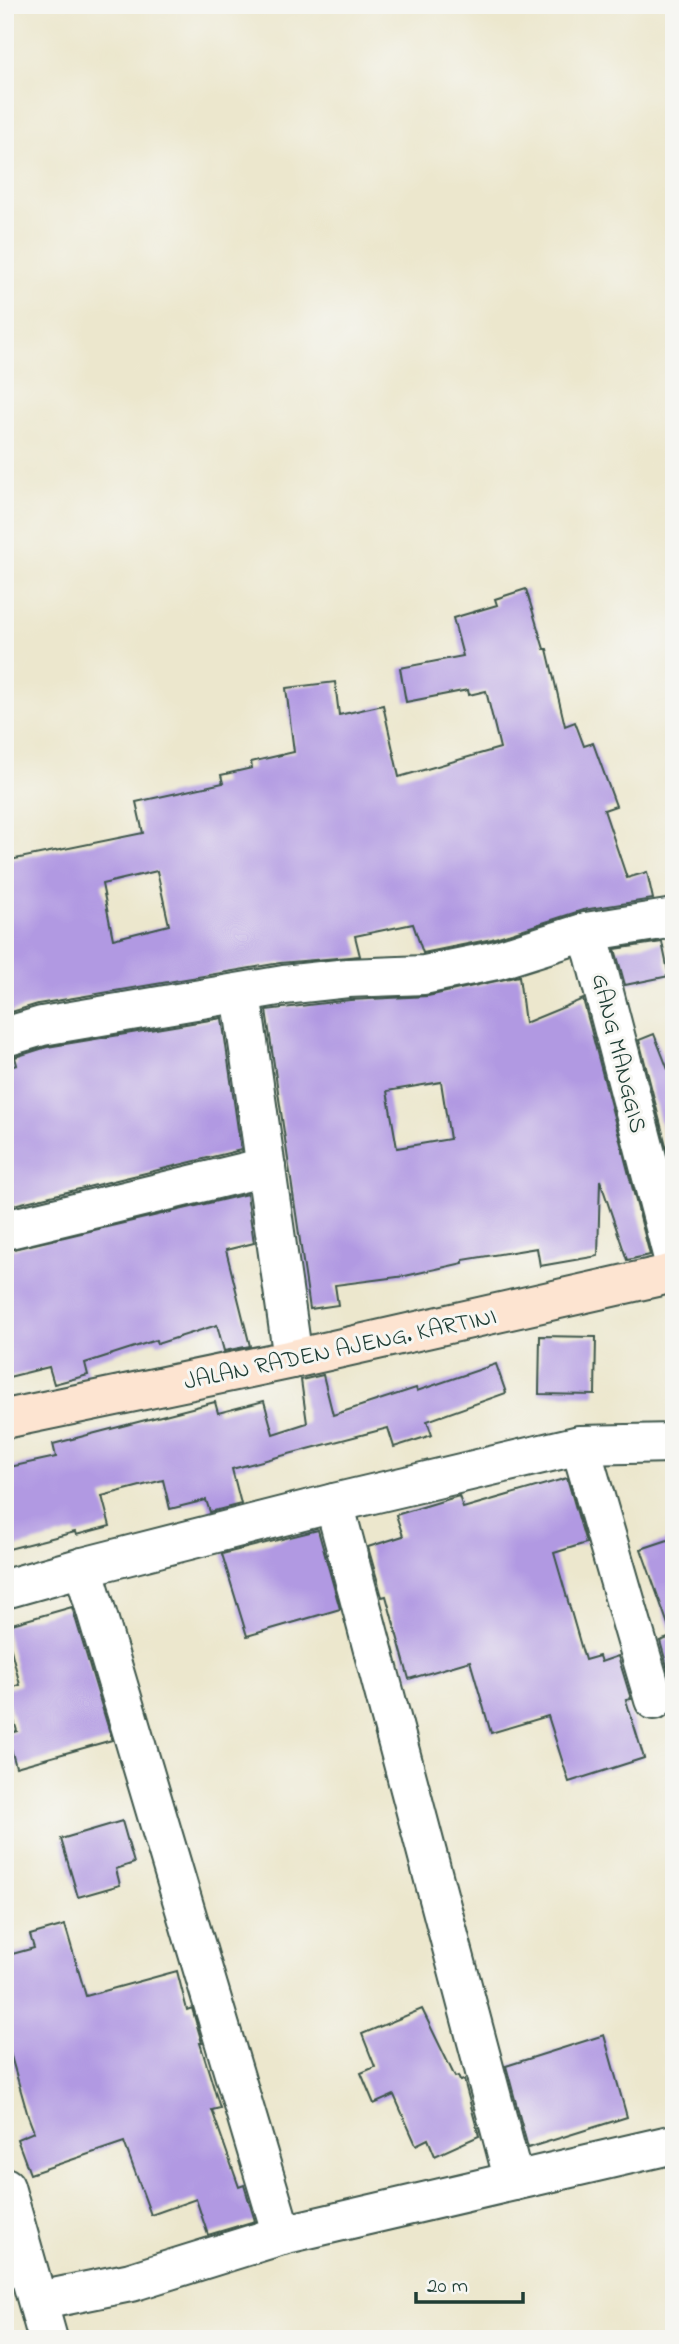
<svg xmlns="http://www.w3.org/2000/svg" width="679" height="2344" font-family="'Indie Flower',sans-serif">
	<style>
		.building { fill: #b199e2; fill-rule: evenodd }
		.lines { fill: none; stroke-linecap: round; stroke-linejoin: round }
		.street-casing { stroke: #3e564b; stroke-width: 42 }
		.secondary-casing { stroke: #3e564b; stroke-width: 42 }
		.street { stroke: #fff; stroke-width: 38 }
		.secondary { stroke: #fde4d1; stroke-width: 38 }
		.labels { text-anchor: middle; stroke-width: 6; stroke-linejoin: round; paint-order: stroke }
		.street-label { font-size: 24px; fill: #1f3d34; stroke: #f6f6f2 }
	</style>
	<rect width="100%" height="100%" fill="#f6f6f2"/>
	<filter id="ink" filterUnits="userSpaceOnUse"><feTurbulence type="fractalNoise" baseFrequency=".0143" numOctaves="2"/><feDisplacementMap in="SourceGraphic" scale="14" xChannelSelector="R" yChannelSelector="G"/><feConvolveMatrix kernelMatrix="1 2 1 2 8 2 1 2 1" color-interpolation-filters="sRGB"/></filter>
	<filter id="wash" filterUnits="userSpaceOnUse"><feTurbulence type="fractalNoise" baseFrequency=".00686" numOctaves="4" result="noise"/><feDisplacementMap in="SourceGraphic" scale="28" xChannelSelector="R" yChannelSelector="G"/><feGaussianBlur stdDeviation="1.57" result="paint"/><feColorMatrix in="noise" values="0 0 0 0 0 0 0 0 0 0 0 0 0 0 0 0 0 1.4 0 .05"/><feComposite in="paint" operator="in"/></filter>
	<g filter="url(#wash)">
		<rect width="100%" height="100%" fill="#ece7cd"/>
		<g id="blocks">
			<!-- building -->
			<g class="building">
				<path d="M526,589l18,60h3l18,77 10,-4 9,24 9,-3 23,63 -12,4 23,68 20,-6 6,27 -70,11 -91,29 -69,14 -10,-29 -58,12 5,20 -80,7 -242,41 -33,10v-153l138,-28 -7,-31 87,-19 -2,-8 31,-7 -1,-6 43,-10 -8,-64 49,-6 4,33 44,-10 16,72 101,-29 -14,-57 -17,4 -1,-5 -62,12 -6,-34 63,-12 -10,-38 44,-13 -2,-6zM157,871l12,54 -56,14 -11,-55z"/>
				<polygon points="662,942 669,976 625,985 615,949"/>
				<path d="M519,976l6,47 58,-24 67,256 -23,5 -27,-80 -2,76 -58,10 -3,-18 -74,12v3l-58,13 -70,9 3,20 -28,4 -44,-299 84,-10 78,-4zM441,1082l9,57 -53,9 -10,-57z"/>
				<polygon points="222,1018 241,1150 5,1207 5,1068 17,1065 15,1057 47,1047"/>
				<polygon points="654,1034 674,1085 674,1152 668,1153 639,1040"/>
				<polygon points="247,1194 254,1243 226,1250 250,1346 224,1351 217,1325 157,1344 156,1340 85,1363 88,1375 54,1384 49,1367 5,1378 5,1251"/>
				<polygon points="540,1336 596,1337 595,1395 539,1394"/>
				<polygon points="496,1364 506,1393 427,1421 432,1435 394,1447 388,1428 232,1469 241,1504 210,1512 206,1500 170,1509 163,1480 102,1496 110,1526 76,1535 75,1532 5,1550 5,1468 56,1457 53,1444 215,1402 218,1413 264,1401 273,1434 307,1423 301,1380 323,1375 333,1415 416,1388 417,1391"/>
				<polygon points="567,1478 586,1543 554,1553 585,1660 599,1656 601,1662 618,1656 631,1699 626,1700 644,1758 569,1782 548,1716 491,1733 470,1661 409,1679 386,1596 382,1597 368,1547 403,1536 396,1515 459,1496 463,1508"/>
				<polygon points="318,1530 340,1609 247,1636 222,1554"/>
				<polygon points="674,1538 674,1629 670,1630 641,1549"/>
				<polygon points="72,1607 112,1740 16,1767 7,1734 17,1731 5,1690 20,1685 5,1626"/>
				<polygon points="674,1636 674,1683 672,1684 660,1641"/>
				<polygon points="122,1821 134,1863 116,1869 120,1885 78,1897 61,1839"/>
				<polygon points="65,1925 86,1996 177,1971 187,2010 192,2008 202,2043 200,2043 220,2108 212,2110 239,2187 244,2185 255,2221 208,2235 196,2199 151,2215 124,2142 30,2174 17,2139 34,2132 28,2116 5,2035 5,1956 34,1948 30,1935"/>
				<polygon points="422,2009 455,2077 458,2076 460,2081 464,2080 479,2136 435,2156 428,2139 416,2145 394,2095 374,2104 361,2073 375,2067 362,2034"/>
				<polygon points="604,2035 627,2117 528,2148 506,2066"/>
			</g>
		</g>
	</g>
	<g filter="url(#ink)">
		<use href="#blocks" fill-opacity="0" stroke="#3e564b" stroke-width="2"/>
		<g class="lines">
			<!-- street casing -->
			<g class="street-casing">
				<g id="street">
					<polyline points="674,918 586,932 594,954 674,1262"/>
					<polyline points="241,993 293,1359"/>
					<polyline points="5,1037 42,1026 284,985 348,978 424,975 497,960 586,932"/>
					<polyline points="5,1230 266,1167"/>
					<polyline points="580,1445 654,1700"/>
					<polyline points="83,1567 282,2235"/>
					<polyline points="5,1589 83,1567 334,1503 580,1445 674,1443"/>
					<polyline points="514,2181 674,2144"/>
					<polyline points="5,2187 48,2339"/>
					<polyline points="38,2301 131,2282 282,2235 514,2181 334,1503"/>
				</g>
			</g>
			<!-- secondary casing -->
			<g class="secondary-casing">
				<polyline id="secondary" points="5,1419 293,1359 674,1273"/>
			</g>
			<!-- street -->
			<use href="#street" class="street"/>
			<!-- secondary -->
			<use href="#secondary" class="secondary"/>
		</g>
	</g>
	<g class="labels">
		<!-- street labels -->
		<g class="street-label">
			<text transform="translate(620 1053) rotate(76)" y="8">GANG MANGGIS</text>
			<text transform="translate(340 1348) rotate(-12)" y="8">JALAN RADEN AJENG. KARTINI</text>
		</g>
	</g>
	<!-- margin -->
	<rect width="679" height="2344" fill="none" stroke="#f6f6f2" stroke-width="28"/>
	<!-- scale -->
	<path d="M416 2292v10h107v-10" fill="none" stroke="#1f3d34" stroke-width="3.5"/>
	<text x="427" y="2292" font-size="21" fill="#1f3d34" stroke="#f6f6f2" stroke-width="5" paint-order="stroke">20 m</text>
</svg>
